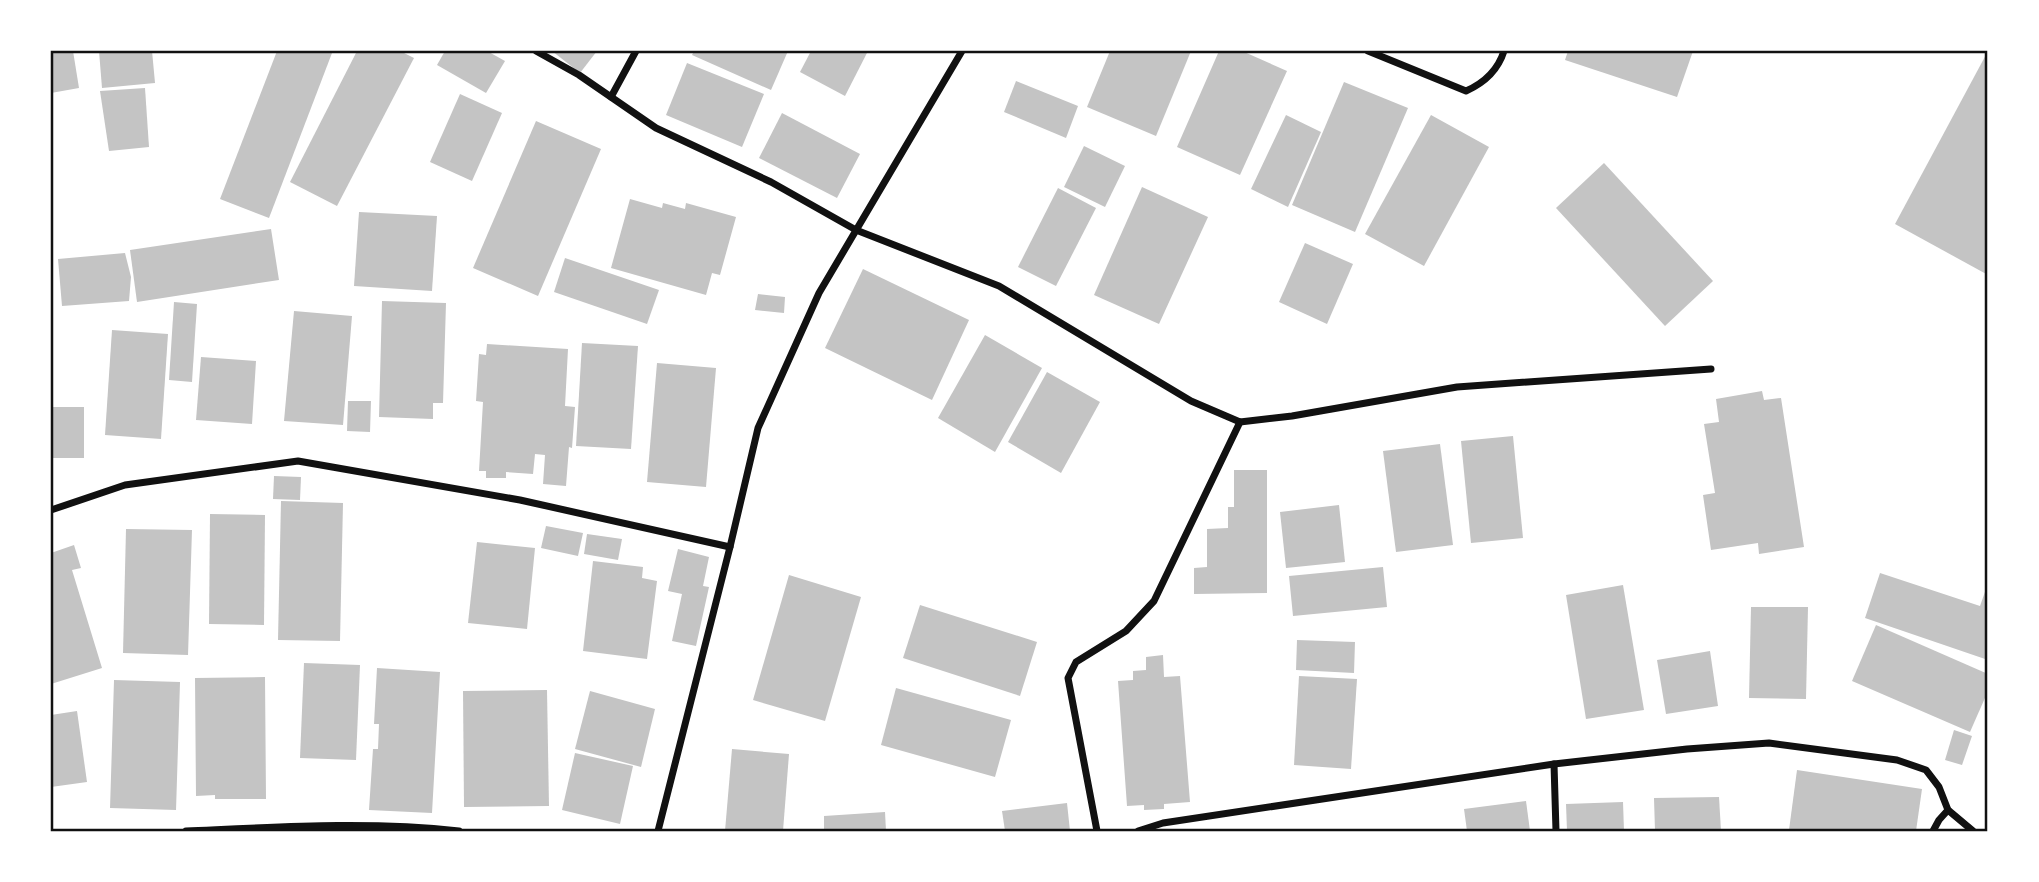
<svg xmlns="http://www.w3.org/2000/svg" width="2039" height="882" font-family="'PT Serif',serif">
	<style>
		.building { fill: #c4c4c4 }
		.lines { fill: none; stroke-linecap: round; stroke-linejoin: round }
		.minor { stroke: #111; stroke-width: 7 }
		.neatline { fill: none; stroke: #111; stroke-width: 2.5 }
	</style>
	<rect width="100%" height="100%" fill="#fff"/>
	<!-- building -->
	<g class="building">
		<polygon points="51,51 73,51 79,88 51,93"/>
		<polygon points="99,51 152,51 155,83 102,88"/>
		<polygon points="277,51 326,51 332,53 269,218 220,199"/>
		<polygon points="357,51 400,51 414,58 337,206 290,182"/>
		<polygon points="445,51 487,51 505,61 486,93 437,65"/>
		<polygon points="552,51 597,51 580,73"/>
		<polygon points="694,51 788,51 771,90 692,55"/>
		<polygon points="811,51 868,51 845,96 800,72"/>
		<polygon points="1110,51 1191,51 1156,136 1087,107"/>
		<polygon points="1219,51 1242,51 1287,71 1240,175 1177,147"/>
		<polygon points="1568,51 1693,51 1677,97 1565,60"/>
		<polygon points="1988,51 1988,275 1895,224"/>
		<polygon points="687,63 764,94 742,147 666,115"/>
		<polygon points="1016,81 1078,106 1066,138 1004,112"/>
		<polygon points="1344,82 1408,108 1355,232 1292,205"/>
		<polygon points="145,88 149,147 109,151 100,91"/>
		<polygon points="460,94 502,113 472,181 430,162"/>
		<polygon points="782,113 860,154 837,198 759,158"/>
		<polygon points="1286,115 1321,132 1288,207 1251,189"/>
		<polygon points="1431,115 1489,147 1424,266 1365,234"/>
		<polygon points="536,121 601,149 538,296 473,268"/>
		<polygon points="1084,146 1125,166 1105,207 1064,187"/>
		<polygon points="1604,163 1713,281 1665,326 1556,208"/>
		<polygon points="1142,187 1208,217 1159,324 1094,295"/>
		<polygon points="1058,188 1096,208 1056,286 1018,267"/>
		<polygon points="630,199 662,208 663,203 685,209 686,203 736,217 720,275 712,273 706,295 611,268"/>
		<polygon points="359,212 437,216 432,291 354,286"/>
		<polygon points="271,229 279,280 137,302 130,250"/>
		<polygon points="1305,243 1353,264 1327,324 1279,302"/>
		<polygon points="125,253 131,277 129,301 62,306 58,259"/>
		<polygon points="565,258 659,290 647,324 554,292"/>
		<polygon points="863,269 969,320 932,400 825,348"/>
		<polygon points="758,294 785,297 784,313 755,310"/>
		<polygon points="382,301 446,303 443,403 433,403 433,419 379,417"/>
		<polygon points="174,302 197,304 192,382 169,380"/>
		<polygon points="294,311 352,316 343,425 284,421"/>
		<polygon points="112,330 168,334 161,439 105,435"/>
		<polygon points="985,335 1042,368 995,452 938,418"/>
		<polygon points="582,343 638,346 631,449 576,446"/>
		<polygon points="487,344 568,349 565,406 575,407 572,448 569,447 566,486 543,484 545,455 535,454 533,474 506,472 506,478 486,478 486,471 479,471 483,402 476,401 479,354 486,355"/>
		<polygon points="201,357 256,361 252,424 196,420"/>
		<polygon points="657,363 716,368 706,487 647,482"/>
		<polygon points="1047,372 1100,402 1061,473 1008,442"/>
		<polygon points="1762,391 1764,400 1781,398 1804,547 1759,554 1758,543 1711,550 1703,495 1715,493 1704,424 1719,422 1716,399"/>
		<polygon points="348,401 371,401 370,432 347,431"/>
		<rect x="51" y="407" width="33" height="51"/>
		<polygon points="1513,436 1523,538 1471,543 1461,441"/>
		<polygon points="1440,444 1453,545 1396,552 1383,451"/>
		<polygon points="1234,470 1267,470 1267,593 1194,594 1194,568 1207,567 1207,529 1228,528 1228,507 1234,507"/>
		<polygon points="274,476 301,477 300,500 273,499"/>
		<polygon points="281,501 343,503 340,641 278,640"/>
		<polygon points="1339,505 1345,562 1286,568 1280,512"/>
		<polygon points="210,514 265,515 264,625 209,624"/>
		<polygon points="546,526 583,533 578,556 541,548"/>
		<polygon points="126,529 192,530 188,655 123,653"/>
		<polygon points="587,534 622,539 618,560 584,554"/>
		<polygon points="477,542 535,548 527,629 468,623"/>
		<polygon points="74,545 81,568 72,570 102,668 51,684 51,553"/>
		<polygon points="678,549 709,557 703,586 709,587 696,646 672,641 682,594 668,591"/>
		<polygon points="593,561 643,567 642,578 657,581 647,659 583,651"/>
		<polygon points="1383,567 1387,607 1293,616 1289,576"/>
		<polygon points="1880,573 1980,606 1986,589 1988,589 1988,660 1865,618"/>
		<polygon points="789,575 861,597 825,721 753,700"/>
		<polygon points="1623,585 1644,710 1586,719 1566,595"/>
		<polygon points="920,605 1037,642 1020,696 903,658"/>
		<polygon points="1751,607 1808,607 1806,699 1749,698"/>
		<polygon points="1876,625 1988,674 1988,691 1970,732 1852,681"/>
		<polygon points="1297,640 1355,642 1354,673 1296,670"/>
		<polygon points="1710,651 1718,706 1666,714 1657,660"/>
		<polygon points="1163,655 1164,677 1180,676 1190,802 1164,804 1164,809 1144,810 1144,805 1127,806 1118,681 1133,680 1133,671 1146,670 1146,657"/>
		<polygon points="304,663 360,665 356,760 300,758"/>
		<polygon points="377,668 440,672 432,813 369,810 373,749 378,749 379,724 374,724"/>
		<polygon points="1299,676 1357,679 1351,769 1294,765"/>
		<polygon points="265,677 266,799 215,799 215,795 196,796 195,678"/>
		<polygon points="114,680 180,682 176,810 110,808"/>
		<polygon points="896,688 1011,720 995,777 881,745"/>
		<polygon points="547,690 549,806 464,807 463,691"/>
		<polygon points="590,691 655,709 641,767 575,749"/>
		<polygon points="77,711 87,782 51,787 51,715"/>
		<polygon points="1954,730 1972,736 1962,765 1945,760"/>
		<polygon points="732,749 789,754 783,831 725,831"/>
		<polygon points="575,753 633,766 620,824 562,810"/>
		<polygon points="1797,770 1922,789 1916,831 1789,830"/>
		<polygon points="1719,797 1721,831 1655,831 1654,798"/>
		<polygon points="1526,801 1530,831 1467,831 1464,809"/>
		<polygon points="1623,802 1624,831 1567,831 1566,804"/>
		<polygon points="1067,803 1070,831 1005,831 1002,811"/>
		<polygon points="885,812 886,831 824,831 824,816"/>
	</g>
	<g class="lines">
		<!-- minor -->
		<g class="minor">
			<polyline points="536,51 579,75 656,128 771,182 856,230 999,286 1191,401 1240,422 1292,416 1457,387 1711,369"/>
			<path d="M1368,51l98,40c18,-8 32,-21 38,-40"/>
			<polyline points="611,97 636,51"/>
			<polyline points="51,510 125,485 298,461 520,500 730,547"/>
			<polyline points="1554,764 1556,831"/>
			<path d="M186,831c91,-4 183,-10 273,0"/>
			<polyline points="658,831 730,547 758,428 819,293 962,51"/>
			<polyline points="1097,831 1068,678 1076,662 1126,631 1154,601 1240,422"/>
			<polyline points="1138,831 1163,823 1554,764 1687,749 1769,743 1897,760 1926,770 1939,787 1948,810 1973,831"/>
			<polyline points="1933,831 1939,820 1948,810"/>
		</g>
	</g>
	<!-- border -->
	<rect width="2039" height="882" fill="none" stroke="#ffffff" stroke-width="105"/>
	<rect x="52" y="52" width="1934" height="778" class="neatline"/>
</svg>
